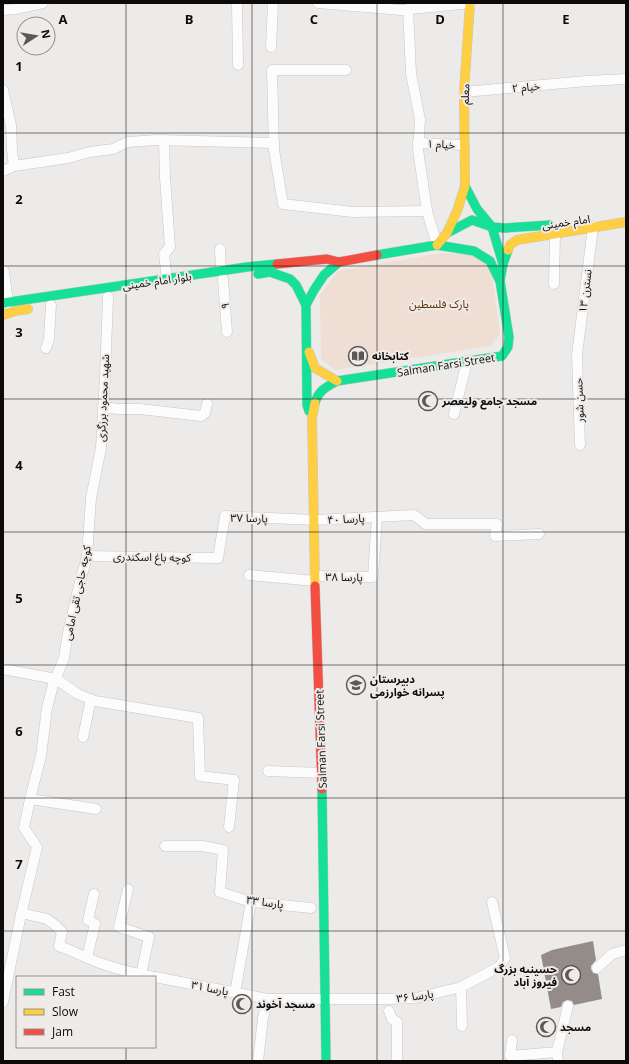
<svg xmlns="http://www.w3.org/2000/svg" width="629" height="1064" font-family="'Open Sans','Noto Sans Arabic',sans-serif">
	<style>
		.green { fill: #eeded4 }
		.building { fill: #938c88 }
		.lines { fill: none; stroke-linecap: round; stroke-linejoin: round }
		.street-casing { stroke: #c8c6c6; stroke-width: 11 }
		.fast-casing { stroke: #c8c6c6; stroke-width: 10 }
		.slow-casing { stroke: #c8c6c6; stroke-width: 10 }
		.jam-casing { stroke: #c8c6c6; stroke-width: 10 }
		.street { stroke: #fcfcfc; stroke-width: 10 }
		.fast { stroke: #16e098; stroke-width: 9 }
		.slow { stroke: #ffcf43; stroke-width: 9 }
		.jam { stroke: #f24e42; stroke-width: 9 }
		.grid { fill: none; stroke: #0c0b0a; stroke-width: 1; stroke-opacity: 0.55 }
		.labels { text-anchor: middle; stroke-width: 4; stroke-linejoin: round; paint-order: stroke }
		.street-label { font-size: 11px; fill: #0c0b0a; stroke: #eeebe9 }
		.park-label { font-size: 11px; fill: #612d02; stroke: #eeebe9 }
		.poi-label { font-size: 11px; font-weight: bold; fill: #0c0b0a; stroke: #eeebe9; text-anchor: start }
		.grid-label { font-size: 13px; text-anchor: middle; font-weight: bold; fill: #0c0b0a; stroke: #eeebe9; stroke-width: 4; stroke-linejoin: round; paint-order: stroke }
	</style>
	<rect width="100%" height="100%" fill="#edebea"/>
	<!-- green -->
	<polygon class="green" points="441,253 474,255 491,266 500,334 490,346 335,370 321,359 320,295 338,271"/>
	<!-- building -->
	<polygon class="building" points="593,941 596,960 591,966 591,969 593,973 598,974 602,999 574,1005 572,1001 567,1000 563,1002 561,1007 551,1009 541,955 552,950"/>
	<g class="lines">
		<!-- street casing -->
		<g class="street-casing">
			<g id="street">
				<polyline points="237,3 238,65"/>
				<polyline points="318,3 401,10 471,3"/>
				<polyline points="408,9 411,73 420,120 418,150 427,211 437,245"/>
				<polyline points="3,10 15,9 43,3"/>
				<polyline points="271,47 273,3"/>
				<polyline points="346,70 272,70 274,150 283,204 353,212 427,211"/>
				<polyline points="3,90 11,125 12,150 14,166"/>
				<polyline points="464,92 587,81 626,79"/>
				<polyline points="164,140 165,178 170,247 164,254 167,280"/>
				<polyline points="418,143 464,145"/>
				<polyline points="3,171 14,166 68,158 90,152 113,149 128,142 156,140 274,143"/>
				<polyline points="220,249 221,271"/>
				<polyline points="4,271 8,303"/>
				<polyline points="223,279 227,332"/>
				<polyline points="554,284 555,233"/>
				<polyline points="46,348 49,339 51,305"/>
				<polyline points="103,407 118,409 140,409 201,416 205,413 207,404"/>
				<polyline points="454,414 467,361"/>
				<polyline points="580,445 577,355 593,227"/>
				<polyline points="87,556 218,558 225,516 314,520 414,515 426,524 497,524 495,536 539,534"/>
				<polyline points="249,575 315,581"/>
				<polyline points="315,576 373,577 377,517"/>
				<polyline points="3,669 56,679 78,694 95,701 198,718 200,776 234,780 229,827"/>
				<polyline points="83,737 91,699"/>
				<polyline points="268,771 322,773"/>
				<polyline points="30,799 96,809"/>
				<polyline points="165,846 203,846 223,850 220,892 251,902 311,908"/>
				<polyline points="128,889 119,927 149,937 141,975"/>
				<path d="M21,913l26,6 8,6 7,7 -3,14c14,5 27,12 41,17 17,6 36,11 54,14"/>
				<polyline points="87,957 95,924 88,920 94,894"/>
				<polyline points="597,968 612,954 626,950"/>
				<polyline points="155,977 268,999 387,999 416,998 461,987 499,967 505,958 492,902"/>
				<polyline points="461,987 462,1026"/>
				<polyline points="235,993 251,902"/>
				<polyline points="3,1002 20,919 37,847 24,828 30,799 41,756 47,708 53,685 64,658 68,633 77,594 87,556 91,498 101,448 105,377 108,297"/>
				<polyline points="389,1011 392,1019 397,1022 397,1061"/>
				<polyline points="512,1040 510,1056 557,1052"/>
				<polyline points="258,1061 263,1018 268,999"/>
				<polyline points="558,1061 557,1052 568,1006"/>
			</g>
		</g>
		<!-- fast casing -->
		<g class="fast-casing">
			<g id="fast">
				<polyline points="465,186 477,209 492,227 503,264"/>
				<polyline points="447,233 472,220 492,227 505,228 550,225"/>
				<polyline points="377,255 437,245 474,251 490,261 500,281"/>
				<polyline points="258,274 270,272 290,279 296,285 306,305"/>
				<polyline points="3,303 247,267 277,264"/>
				<path d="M315,403c3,-12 11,-16 22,-22l165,-25 6,-9 1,-10 -9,-56 3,-17 5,-14"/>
				<polyline points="309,411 307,405 306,305 314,290 324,275 339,262"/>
				<polyline points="322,789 326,1061"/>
			</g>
		</g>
		<!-- slow casing -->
		<g class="slow-casing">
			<g id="slow">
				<polyline points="437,245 447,233 457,211 465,186 464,92 470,3"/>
				<polyline points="508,250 510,245 517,240 626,222"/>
				<polyline points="3,315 15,311 28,309"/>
				<polyline points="309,352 315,368 337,381"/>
				<polyline points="315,403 312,418 315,586"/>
			</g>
		</g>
		<!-- jam casing -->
		<g class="jam-casing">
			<g id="jam">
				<polyline points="277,264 327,259 339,262 377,255"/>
				<polyline points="315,586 322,789"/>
			</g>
		</g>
		<!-- street -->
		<use href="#street" class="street"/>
		<!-- fast -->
		<use href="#fast" class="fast"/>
		<!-- slow -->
		<use href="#slow" class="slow"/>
		<!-- jam -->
		<use href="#jam" class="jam"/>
	</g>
	<!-- grid -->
	<path class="grid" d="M126,3v974M252,3v1058M377,3v1058M503,3v1058M3,133h623M3,266h623M3,399h623M3,532h623M3,665h623M3,798h623M3,931h623M126,1047v14"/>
	<!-- icons -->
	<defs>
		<g id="library-ring" transform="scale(1)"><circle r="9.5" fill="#eeebe9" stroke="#5b5958" stroke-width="1.5"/><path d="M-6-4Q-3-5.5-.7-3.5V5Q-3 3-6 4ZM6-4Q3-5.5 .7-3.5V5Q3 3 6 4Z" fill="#5b5958"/></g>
		<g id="mosque-ring" transform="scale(1)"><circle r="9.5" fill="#eeebe9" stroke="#5b5958" stroke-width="1.5"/><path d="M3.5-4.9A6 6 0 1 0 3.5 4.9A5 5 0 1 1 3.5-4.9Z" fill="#5b5958"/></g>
		<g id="school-ring" transform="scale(1)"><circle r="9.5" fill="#eeebe9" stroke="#5b5958" stroke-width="1.5"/><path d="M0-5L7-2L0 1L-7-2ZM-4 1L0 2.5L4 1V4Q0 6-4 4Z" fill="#5b5958"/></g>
	</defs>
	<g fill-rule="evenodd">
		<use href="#library-ring" x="358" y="356"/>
		<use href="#mosque-ring" x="428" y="401"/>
		<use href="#school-ring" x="356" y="685"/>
		<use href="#mosque-ring" x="571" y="975"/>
		<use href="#mosque-ring" x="242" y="1004"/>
		<use href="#mosque-ring" x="546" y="1027"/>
	</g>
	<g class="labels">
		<!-- street labels -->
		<g class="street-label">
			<text transform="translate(526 87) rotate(-5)" y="4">خیام ۲</text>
			<text transform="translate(465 94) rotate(-88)" y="4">معلم</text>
			<text transform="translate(441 144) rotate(3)" y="4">خیام ۱</text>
			<text transform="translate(566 222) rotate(-8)" y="4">امام خمینی</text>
			<text transform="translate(157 281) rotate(-8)" y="4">بلوار امام خمینی</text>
			<text transform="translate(585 291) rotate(-83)" y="4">نسترن ۱۳</text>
			<text transform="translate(225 306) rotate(-94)" y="4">۹</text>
			<text transform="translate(446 365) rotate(-9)" y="4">Salman Farsi Street</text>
			<text transform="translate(103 398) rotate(-87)" y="4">شهید محمود برزگری</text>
			<text transform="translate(579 400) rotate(-92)" y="4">حسن شور</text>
			<text transform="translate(249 518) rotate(1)" y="4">پارسا ۳۷</text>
			<text transform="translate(346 519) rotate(-3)" y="4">پارسا ۴۰</text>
			<text transform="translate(152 557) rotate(1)" y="4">کوچه باغ اسکندری</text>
			<text transform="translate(344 577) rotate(1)" y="4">پارسا ۳۸</text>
			<text transform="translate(77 593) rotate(-78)" y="4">کوچه حاجی تقی امامی</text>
			<text transform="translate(321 739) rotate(-92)" y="4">Salman Farsi Street</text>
			<text transform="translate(265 902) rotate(8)" y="4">پارسا ۳۳</text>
			<text transform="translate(210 988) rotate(11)" y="4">پارسا ۳۱</text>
			<text transform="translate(415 996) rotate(-8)" y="4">پارسا ۳۶</text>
		</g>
		<!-- park labels -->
		<g class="park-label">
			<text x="439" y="308">پارک فلسطین</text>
		</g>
		<!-- poi labels -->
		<g class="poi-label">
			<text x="372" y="360">کتابخانه</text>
			<text x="442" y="405">مسجد جامع ولیعصر</text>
			<text x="370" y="683">دبیرستان<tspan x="370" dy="13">پسرانه خوارزمی</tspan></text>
			<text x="557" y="973" text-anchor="end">حسینیه بزرگ<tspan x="557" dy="13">فیروز آباد</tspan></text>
			<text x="256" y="1008">مسجد آخوند</text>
			<text x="560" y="1031">مسجد</text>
		</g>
	</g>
	<g class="grid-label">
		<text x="63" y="24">A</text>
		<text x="189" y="24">B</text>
		<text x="314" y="24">C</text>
		<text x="440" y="24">D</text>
		<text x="566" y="24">E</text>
		<text x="19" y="71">1</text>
		<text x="19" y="204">2</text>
		<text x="19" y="337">3</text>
		<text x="19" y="470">4</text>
		<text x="19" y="603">5</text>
		<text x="19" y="736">6</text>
		<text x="19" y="869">7</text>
	</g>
	<!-- border -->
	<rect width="629" height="1064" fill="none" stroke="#0c0b0a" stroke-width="8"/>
	<!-- legend -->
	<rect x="16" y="976" width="140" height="72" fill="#eeebe9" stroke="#949190"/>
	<rect x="24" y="989" width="20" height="6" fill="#16e098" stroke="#949190"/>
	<text x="52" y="996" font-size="12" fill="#0c0b0a">Fast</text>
	<rect x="24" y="1009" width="20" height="6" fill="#ffcf43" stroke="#949190"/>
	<text x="52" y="1016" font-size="12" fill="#0c0b0a">Slow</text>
	<rect x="24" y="1029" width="20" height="6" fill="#f24e42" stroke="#949190"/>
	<text x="52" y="1036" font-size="12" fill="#0c0b0a">Jam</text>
	<!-- north arrow -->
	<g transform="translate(36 36) rotate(78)"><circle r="19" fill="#eeebe9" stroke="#949190"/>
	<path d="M0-3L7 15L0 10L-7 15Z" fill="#5b5958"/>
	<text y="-6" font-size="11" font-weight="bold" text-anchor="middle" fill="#0c0b0a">N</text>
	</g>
</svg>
